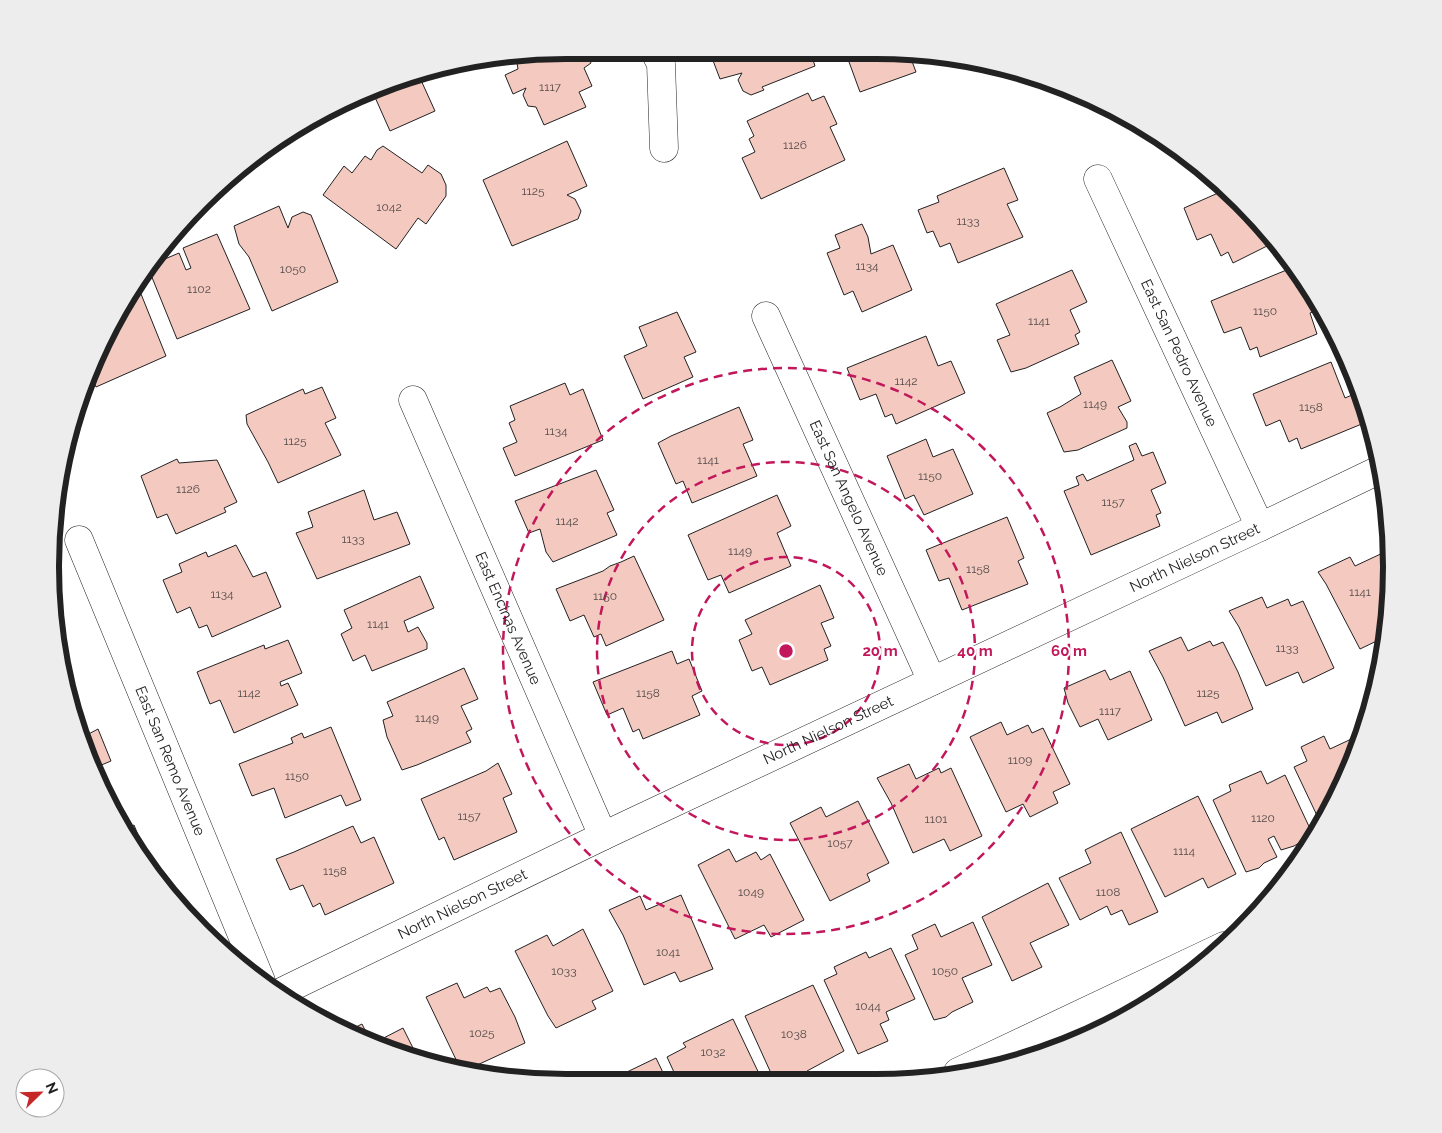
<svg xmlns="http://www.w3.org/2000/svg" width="1442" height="1133" font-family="Raleway,sans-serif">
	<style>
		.building { fill: #f3c9c0; stroke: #222 }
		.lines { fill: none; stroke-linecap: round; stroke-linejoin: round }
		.street-casing { stroke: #222; stroke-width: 29 }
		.street { stroke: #fff; stroke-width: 28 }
		.ring { fill: none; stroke: #c2185b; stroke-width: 2.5; stroke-dasharray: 9 6 }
		.labels { text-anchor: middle; stroke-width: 4; stroke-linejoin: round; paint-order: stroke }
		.number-label { font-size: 12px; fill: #564c4a }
		.street-label { font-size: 15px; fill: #222; stroke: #fff }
		.rim { fill: none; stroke: #222; stroke-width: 6 }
		.centre { fill: #c2185b; stroke: #fff; stroke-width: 2.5 }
		.ring-label { font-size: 15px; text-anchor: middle; font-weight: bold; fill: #c2185b; stroke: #fff; stroke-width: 4; stroke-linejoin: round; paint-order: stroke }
	</style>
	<rect width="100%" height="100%" fill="#fff"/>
	<!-- building -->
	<g class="building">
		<polygon points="566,50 586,50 591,63 584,68 592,86 579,92 586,107 544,125 536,107 528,106 523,95 526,88 513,94 505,75 518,69 517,63 528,58 529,60 544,53"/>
		<polygon points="709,50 810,51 815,66 762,87 764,90 751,95 743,91 738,80 742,73 720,79"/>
		<polygon points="845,51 909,51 917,53 910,56 916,72 860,92"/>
		<polygon points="432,68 434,72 420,78 435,111 390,131 374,95 346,107 345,104"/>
		<polygon points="808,93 812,101 824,96 837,124 830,127 845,160 761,199 742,158 755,152 749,139 754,136 747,121"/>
		<polygon points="567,141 587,186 567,195 575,199 581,211 578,219 512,246 483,180"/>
		<polygon points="1169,142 1190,157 1195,161 1188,164 1184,153 1175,157"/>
		<polygon points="383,146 422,173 428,165 441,174 446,185 446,196 426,224 418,218 396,249 323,195 344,166 352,173 365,156 371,160 377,150"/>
		<polygon points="1004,168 1018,200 1007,204 1023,237 958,263 950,243 940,247 933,231 927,233 918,210 939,202 937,196"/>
		<polygon points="1225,190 1264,226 1275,242 1233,263 1228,252 1221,256 1211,234 1197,240 1184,208"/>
		<polygon points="279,206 288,228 292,217 303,212 311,215 338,282 272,311 249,257 239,244 234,226"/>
		<polygon points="862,224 868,237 871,254 893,245 912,290 862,312 853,291 844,295 827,253 840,248 835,235"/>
		<polygon points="217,234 250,309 177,339 149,270 153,264 179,253 186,270 191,268 183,248"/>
		<polygon points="1289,269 1297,288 1306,285 1316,298 1320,309 1310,313 1317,334 1260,357 1257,347 1250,350 1241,327 1224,333 1211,301"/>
		<polygon points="1072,270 1087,302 1070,310 1080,332 1075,335 1079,344 1026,368 1011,372 997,340 1010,335 996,304"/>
		<polygon points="135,287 139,289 166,356 96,387 91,376 119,309"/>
		<polygon points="677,312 696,352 684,357 693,377 643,399 624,356 647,346 639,327"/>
		<polygon points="926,336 938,366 951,361 965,393 896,424 892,414 885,417 876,394 860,400 847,368"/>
		<polygon points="1112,360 1131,401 1118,407 1127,422 1127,428 1078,450 1064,452 1047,413 1060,407 1081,394 1074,377"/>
		<polygon points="1331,362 1345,398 1359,392 1369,421 1301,449 1297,438 1289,442 1280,420 1266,426 1253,394"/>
		<polygon points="565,383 570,395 583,389 603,440 515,476 503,448 517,442 509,423 515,420 510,406"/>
		<polygon points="322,387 336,418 325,423 341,455 278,483 268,462 247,424 246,415 303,389 305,394"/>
		<polygon points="739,407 753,440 743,444 757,476 692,503 683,481 676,484 658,443 671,436"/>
		<polygon points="926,439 933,457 953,449 973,494 924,515 914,495 905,499 887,456"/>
		<polygon points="1136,443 1142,456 1153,452 1166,483 1151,490 1161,513 1156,515 1160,526 1091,555 1064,491 1079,485 1076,477 1083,474 1087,481 1134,460 1129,446"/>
		<polygon points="177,459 179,463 217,460 237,502 224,508 226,512 176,534 167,514 157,518 141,476"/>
		<polygon points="596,470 614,510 607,513 617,535 553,562 546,552 540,529 529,533 515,501"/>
		<polygon points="364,490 374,520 397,512 410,544 317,579 296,533 313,527 308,512"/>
		<polygon points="777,495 791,526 777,533 791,566 729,593 721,575 708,580 688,535"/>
		<polygon points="1007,517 1024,558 1018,561 1028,584 962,610 949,578 939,581 926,550"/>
		<polygon points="236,545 253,577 266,572 281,607 212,637 207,625 199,628 190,607 177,613 163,580 182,572 179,564 206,552 208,557"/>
		<polygon points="1387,551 1389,556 1391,600 1385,637 1360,649 1326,584 1318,572 1350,557 1355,566"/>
		<polygon points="634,556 664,620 606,646 601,634 594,637 584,615 570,621 556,589 603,571 610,566 621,562"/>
		<polygon points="420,576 434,608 404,621 408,632 418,627 427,643 427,649 372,671 365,655 353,661 341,634 352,628 344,610"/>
		<polygon points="820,585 834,618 821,623 831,646 824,649 828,660 770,685 762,667 752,671 739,640 752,634 745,620"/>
		<polygon points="1262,597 1267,608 1288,599 1291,606 1303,601 1334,668 1303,683 1298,672 1266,686 1239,627 1229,611"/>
		<polygon points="1181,637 1188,651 1210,641 1213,646 1223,642 1238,672 1253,709 1222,723 1217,712 1185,726 1163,677 1149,651"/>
		<polygon points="288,640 302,673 280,682 281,686 288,683 298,705 234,733 220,700 210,704 197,672 264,645 265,649"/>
		<polygon points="672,651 677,664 689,659 702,691 692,696 700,715 643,739 639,729 633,732 623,708 607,715 593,682"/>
		<polygon points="62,659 69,675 65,677"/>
		<polygon points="464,668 478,699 461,706 472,729 466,732 471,742 417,765 402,770 387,737 383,720 393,716 387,702"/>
		<polygon points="1105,670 1110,680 1130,671 1152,720 1108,740 1098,719 1080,727 1068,703 1064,688"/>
		<polygon points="1001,722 1007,735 1028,725 1032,733 1043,728 1070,784 1053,792 1058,803 1030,817 1023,804 1006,812 970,737"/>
		<polygon points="331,727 361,800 346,806 341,795 285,818 274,788 252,796 239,764 293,743 291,738 302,733 304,738"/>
		<polygon points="98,729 111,761 99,766 116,798 109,801 83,737"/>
		<polygon points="1362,734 1339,795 1321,824 1294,767 1307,761 1301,747 1324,736 1330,749"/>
		<polygon points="498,763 512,794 503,798 517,832 454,860 444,837 439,840 421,799 486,771"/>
		<polygon points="909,764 916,779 939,768 941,773 951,768 982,836 950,851 944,839 913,853 891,803 877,778"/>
		<polygon points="1261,771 1267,784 1285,775 1313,835 1294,846 1281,850 1274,836 1268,839 1277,857 1264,863 1259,868 1246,872 1213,800 1231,791 1229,785"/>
		<polygon points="1198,796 1236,874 1208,888 1203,878 1165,897 1131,829"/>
		<polygon points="858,801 889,863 867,874 870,881 830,901 790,823 821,807 826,817"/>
		<polygon points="134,825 147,857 145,858 123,830"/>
		<polygon points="353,826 361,843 374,837 394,883 325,915 320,903 313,907 303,885 290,890 276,859 294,852"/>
		<polygon points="1121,832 1158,912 1129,925 1122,910 1111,915 1107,906 1080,920 1059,878 1091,863 1085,850"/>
		<polygon points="729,849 736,862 756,852 761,860 770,854 804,920 771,937 764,925 735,939 698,865"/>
		<polygon points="1048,883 1069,925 1030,943 1042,967 1012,981 982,917"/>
		<polygon points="681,895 713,969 680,982 675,972 644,985 623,935 609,910 640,896 646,910"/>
		<polygon points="973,922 992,965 962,978 973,1002 952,1012 946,1017 934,1020 905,955 918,949 912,935 935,924 941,937"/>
		<polygon points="583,929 613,991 592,1001 596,1009 556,1028 548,1016 515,951 547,935 553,946"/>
		<polygon points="891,948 915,999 886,1012 889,1020 880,1024 888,1041 858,1054 824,980 837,974 834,967 866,952 869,958"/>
		<polygon points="457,983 464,998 487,987 490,992 500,988 515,1017 525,1043 462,1072 426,997"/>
		<polygon points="813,985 844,1051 807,1071 811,1080 807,1082 775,1082 745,1016"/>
		<polygon points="733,1019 763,1082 679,1083 667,1057 686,1047 683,1043"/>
		<polygon points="362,1024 372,1044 403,1028 418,1058 369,1044 346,1032"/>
		<polygon points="656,1058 668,1083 604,1083"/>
	</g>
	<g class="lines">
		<!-- street casing -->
		<g class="street-casing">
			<g id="street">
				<polyline points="654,50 661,64 664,148"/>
				<path id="s1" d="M1098,179l162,348"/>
				<path id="s2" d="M766,316l166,365"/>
				<path id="s3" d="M413,400l190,436"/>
				<path id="s4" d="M79,540l182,441"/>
				<path id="s5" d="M277,994l326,-158 657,-309 121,-58"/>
				<polyline points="958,1072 1224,946"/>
			</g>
		</g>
		<!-- street -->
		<use href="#street" class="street"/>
	</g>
	<!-- distance rings -->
	<g class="ring">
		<circle cx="786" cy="651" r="94"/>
		<circle cx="786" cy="651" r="189"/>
		<circle cx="786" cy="651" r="283"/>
	</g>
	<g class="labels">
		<!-- number labels -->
		<g class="number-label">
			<text x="550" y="91">1117</text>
			<text x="795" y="149">1126</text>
			<text x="533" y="195">1125</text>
			<text x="389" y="211">1042</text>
			<text x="968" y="225">1133</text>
			<text x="867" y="270">1134</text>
			<text x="293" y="273">1050</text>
			<text x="199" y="293">1102</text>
			<text x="1265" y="315">1150</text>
			<text x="1039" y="325">1141</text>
			<text x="906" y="385">1142</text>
			<text x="1095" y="408">1149</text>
			<text x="1311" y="411">1158</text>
			<text x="556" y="435">1134</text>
			<text x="295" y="445">1125</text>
			<text x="708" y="464">1141</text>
			<text x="930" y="480">1150</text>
			<text x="188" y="493">1126</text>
			<text x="1113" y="506">1157</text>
			<text x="567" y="525">1142</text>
			<text x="353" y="543">1133</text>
			<text x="740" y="555">1149</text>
			<text x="978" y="573">1158</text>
			<text x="1360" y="596">1141</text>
			<text x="222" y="598">1134</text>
			<text x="605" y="600">1150</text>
			<text x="378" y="628">1141</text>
			<text x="1287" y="652">1133</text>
			<text x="249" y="697">1142</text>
			<text x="648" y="697">1158</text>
			<text x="1208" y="697">1125</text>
			<text x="1110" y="715">1117</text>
			<text x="427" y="722">1149</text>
			<text x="1020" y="764">1109</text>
			<text x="297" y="780">1150</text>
			<text x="469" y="820">1157</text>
			<text x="1263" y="822">1120</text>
			<text x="936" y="823">1101</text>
			<text x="840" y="847">1057</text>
			<text x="1184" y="855">1114</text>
			<text x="335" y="875">1158</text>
			<text x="751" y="896">1049</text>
			<text x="1108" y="896">1108</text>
			<text x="668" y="956">1041</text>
			<text x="564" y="975">1033</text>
			<text x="945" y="975">1050</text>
			<text x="868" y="1010">1044</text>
			<text x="482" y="1037">1025</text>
			<text x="794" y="1038">1038</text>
			<text x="713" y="1056">1032</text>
		</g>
		<!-- street labels -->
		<g class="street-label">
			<text dy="5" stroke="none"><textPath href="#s1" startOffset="192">East San Pedro Avenue</textPath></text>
			<text dy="5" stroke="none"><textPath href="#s2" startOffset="200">East San Angelo Avenue</textPath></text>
			<text dy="5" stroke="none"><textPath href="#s5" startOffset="1016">North Nielson Street</textPath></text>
			<text dy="5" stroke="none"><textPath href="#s3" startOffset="238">East Encinas Avenue</textPath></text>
			<text dy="5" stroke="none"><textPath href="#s5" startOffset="611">North Nielson Street</textPath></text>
			<text dy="5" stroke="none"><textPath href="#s4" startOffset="239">East San Remo Avenue</textPath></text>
			<text dy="5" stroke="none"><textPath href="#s5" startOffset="206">North Nielson Street</textPath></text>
		</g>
	</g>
	<!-- crop -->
	<path d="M0 0H1442V1133H0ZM566 59H876A507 507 0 0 1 1383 566V567A507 507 0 0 1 876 1074H566A507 507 0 0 1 59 567V566A507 507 0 0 1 566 59Z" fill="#ededed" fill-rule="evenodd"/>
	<path class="rim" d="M566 59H876A507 507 0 0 1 1383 566V567A507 507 0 0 1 876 1074H566A507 507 0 0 1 59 567V566A507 507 0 0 1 566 59Z"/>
	<circle cx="786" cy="651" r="8" class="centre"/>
	<g class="ring-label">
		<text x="880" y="656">20 m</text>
		<text x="975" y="656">40 m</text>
		<text x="1069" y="656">60 m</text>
	</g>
	<!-- north arrow -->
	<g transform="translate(40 1093) rotate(67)"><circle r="24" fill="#ffffff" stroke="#a7a7a7"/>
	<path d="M0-4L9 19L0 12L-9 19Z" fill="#c62828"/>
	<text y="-8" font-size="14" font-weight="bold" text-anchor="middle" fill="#222222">N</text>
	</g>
</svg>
